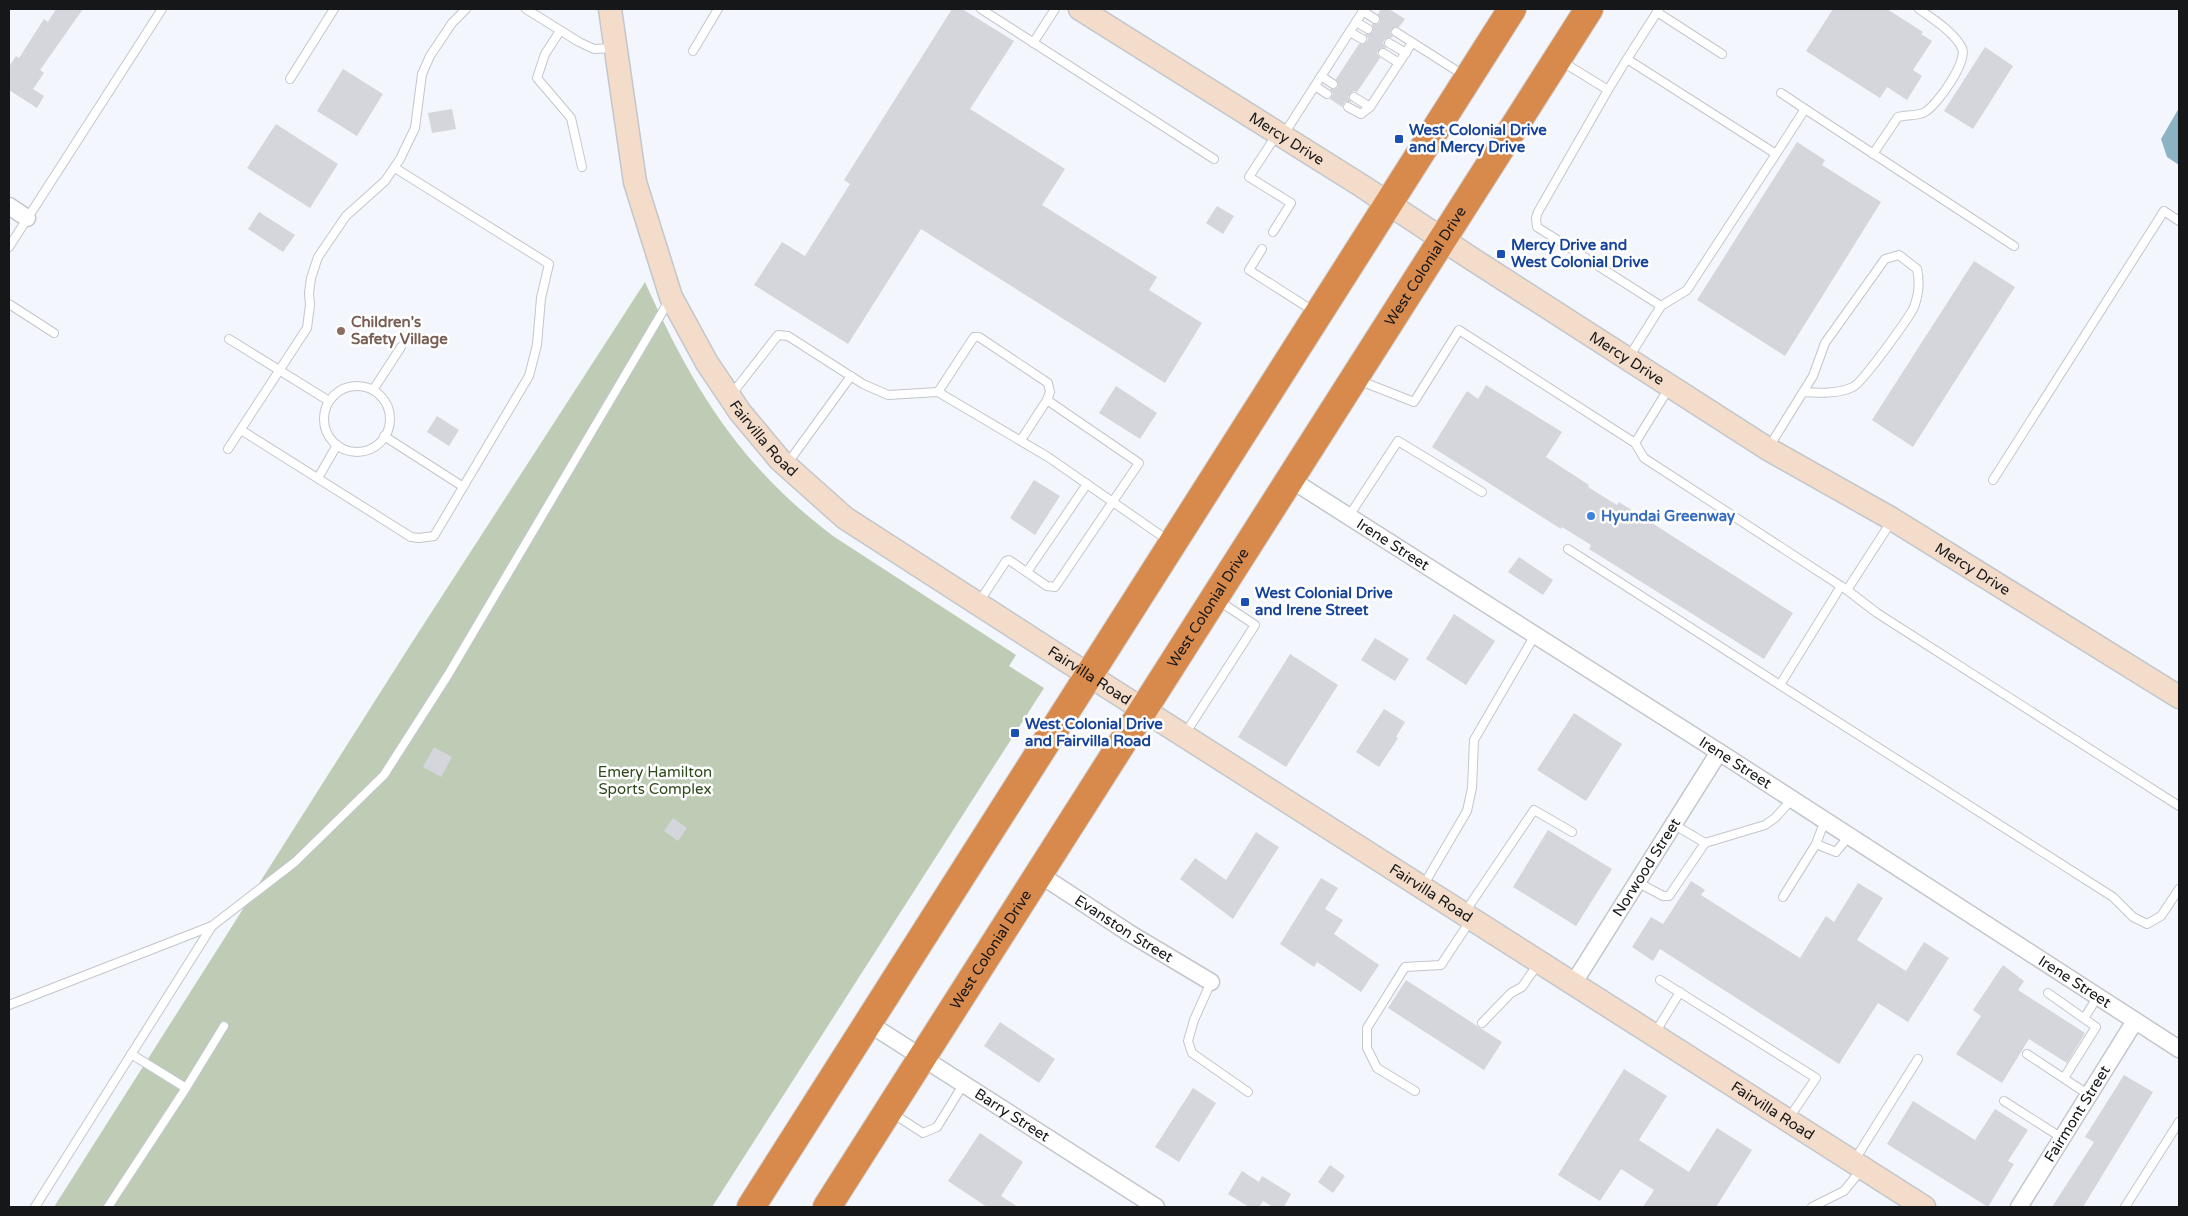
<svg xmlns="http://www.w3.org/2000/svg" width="2188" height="1216" font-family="'Varela Round',sans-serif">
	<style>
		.green { fill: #beccb6 }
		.water { fill: #8cb3c3 }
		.building { fill: #d4d6dc }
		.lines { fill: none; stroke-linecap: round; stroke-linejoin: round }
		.lane-casing { stroke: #c3c6cc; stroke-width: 10 }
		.street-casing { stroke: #c3c6cc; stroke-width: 19 }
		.secondary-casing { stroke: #c3c6cc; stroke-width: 25 }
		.highway-casing { stroke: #d0d1d1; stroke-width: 30 }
		.lane { stroke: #fff; stroke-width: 8 }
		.street { stroke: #fff; stroke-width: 16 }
		.secondary { stroke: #f3dcc9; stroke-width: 22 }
		.highway { stroke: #d8894c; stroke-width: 28 }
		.transit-dot { fill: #1a4fb4; stroke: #fff; stroke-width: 2 }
		.education-dot { fill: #8d6e63; stroke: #fff; stroke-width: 2 }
		.shop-dot { fill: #3f7fe0; stroke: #fff; stroke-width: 2 }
		.labels { text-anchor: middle; stroke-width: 5; stroke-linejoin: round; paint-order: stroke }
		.transit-label { font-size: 15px; font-weight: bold; fill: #164399; stroke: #fff; text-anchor: start }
		.street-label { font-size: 15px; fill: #161719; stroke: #fff }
		.education-label { font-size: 15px; font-weight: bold; fill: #785e54; stroke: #fff; text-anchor: start }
		.shop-label { font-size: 15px; font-weight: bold; fill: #366cbe; stroke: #fff; text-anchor: start }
		.park-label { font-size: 15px; fill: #2d481a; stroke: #fff }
	</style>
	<rect width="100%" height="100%" fill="#f3f6fc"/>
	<!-- green -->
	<path class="green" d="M645,282c47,105 94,183 188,254l183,119 -7,11 35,22 -332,519h-658l357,-563z"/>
	<!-- water -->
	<polygon class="water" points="2179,108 2179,165 2167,157 2161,139"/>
	<!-- building -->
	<g class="building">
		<polygon points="56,9 83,9 40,70 44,73 33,89 44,96 37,108 9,90 9,67 16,56 19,58 44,19 48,22"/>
		<polygon points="952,9 962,9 1014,41 970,109 1065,169 1042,205 1157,277 1149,290 1202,323 1165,383 921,229 848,344 754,285 782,242 805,256 850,184 844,180"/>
		<polygon points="1381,9 1389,9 1405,19 1399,27 1392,29 1390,32 1393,37 1384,40 1383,43 1386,48 1379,50 1377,53 1380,58 1357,92 1354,91 1350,94 1348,97 1351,102 1345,102 1342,107 1330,99 1333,94 1330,89 1335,89 1338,87 1336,79 1359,44 1367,42 1368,39 1365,34 1373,32 1372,24 1377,24 1380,22 1378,14"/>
		<polygon points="1833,9 1887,9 1923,32 1921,34 1932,41 1913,70 1922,76 1907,100 1887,87 1880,98 1806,51"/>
		<polygon points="1985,47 2013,66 1973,129 1944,111"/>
		<polygon points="343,69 383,94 357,136 317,111"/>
		<polygon points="452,109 456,129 432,133 428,113"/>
		<polygon points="276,124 338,164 310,208 247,168"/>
		<polygon points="1797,142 1825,160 1822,165 1881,202 1785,356 1697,300"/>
		<polygon points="1217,206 1234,216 1223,234 1206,223"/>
		<polygon points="259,212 295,235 283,252 248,229"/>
		<polygon points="1974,261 2015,287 1913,447 1872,420"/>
		<polygon points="1486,385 1562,432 1546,457 1589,485 1588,487 1617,505 1619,502 1793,613 1764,659 1589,549 1591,545 1562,527 1561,529 1432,447 1467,391 1478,399"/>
		<polygon points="1116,386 1157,413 1140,439 1099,413"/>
		<polygon points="437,416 459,430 449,446 427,432"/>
		<polygon points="1034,480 1060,496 1035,535 1010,518"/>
		<polygon points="1519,557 1553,580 1543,595 1508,572"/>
		<polygon points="1454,614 1495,641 1466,685 1426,659"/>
		<polygon points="1375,638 1409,659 1395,681 1361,660"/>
		<polygon points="1290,654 1338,685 1286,767 1238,737"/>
		<polygon points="1384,709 1405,722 1396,737 1398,738 1379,767 1356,752"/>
		<polygon points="1574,713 1622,744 1586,801 1537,770"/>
		<polygon points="434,747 452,757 441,777 423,767"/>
		<polygon points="673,818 687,828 678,841 664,831"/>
		<polygon points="1548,830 1612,869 1576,926 1513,887"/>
		<polygon points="1256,832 1279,847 1233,919 1180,879 1195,858 1226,880"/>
		<polygon points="1321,878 1338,888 1325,909 1343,920 1334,934 1379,965 1361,992 1317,962 1314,967 1280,944"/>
		<polygon points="1691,881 1705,890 1701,895 1800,958 1826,916 1834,922 1858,883 1883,898 1857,940 1906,971 1924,942 1949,958 1908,1022 1878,1003 1839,1064 1660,949 1653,961 1632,947 1651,917 1663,924"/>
		<polygon points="2003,965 2024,981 2018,990 2085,1033 2067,1063 2029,1039 2002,1083 1956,1054 1981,1016 1973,1010"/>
		<polygon points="1406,980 1502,1042 1484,1070 1388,1008"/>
		<polygon points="1000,1022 1055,1059 1039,1083 984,1046"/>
		<polygon points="1624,1069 1667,1096 1639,1140 1689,1172 1717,1128 1752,1150 1716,1207 1643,1207 1654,1190 1621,1169 1600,1201 1558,1175"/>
		<polygon points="2124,1075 2153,1092 2083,1207 2052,1207 2094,1142 2085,1137"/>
		<polygon points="1193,1088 1216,1103 1179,1162 1155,1147"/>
		<polygon points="1913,1101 1975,1140 1995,1109 2028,1130 2008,1161 2014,1164 1988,1207 1887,1144"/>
		<polygon points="980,1133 1023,1162 1001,1196 1018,1207 987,1207 948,1181"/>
		<polygon points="1330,1165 1345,1176 1333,1193 1318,1182"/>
		<polygon points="1242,1171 1259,1182 1262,1176 1291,1194 1284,1207 1273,1207 1263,1201 1259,1207 1249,1207 1228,1194"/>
	</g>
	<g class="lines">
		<!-- lane casing -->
		<g class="lane-casing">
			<g id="lane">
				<polyline points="526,9 579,42 594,49 614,48"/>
				<polyline points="981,9 1214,159"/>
				<polyline points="1657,12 1722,54"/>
				<polyline points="1356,22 1368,29"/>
				<polyline points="560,31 545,54 537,78 571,118 582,167"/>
				<polyline points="1350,32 1362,39"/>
				<polyline points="1396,32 1465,76"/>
				<polyline points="1033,43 1055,9"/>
				<polyline points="1389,43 1406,53"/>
				<polyline points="693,51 718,9"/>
				<polyline points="1383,53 1399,63"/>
				<polyline points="1561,61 1608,90 1538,212 1536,218 1537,227 1661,306"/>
				<polyline points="1321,76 1333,84"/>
				<polyline points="290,79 334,9"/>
				<polyline points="1315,86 1327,94"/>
				<polyline points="1608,90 1627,59"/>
				<polyline points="1781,93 1805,109"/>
				<polyline points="1354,97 1370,107"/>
				<polyline points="1348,107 1361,114 1370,107 1412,43"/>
				<polyline points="1284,134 1363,11 1375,19"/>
				<polyline points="1776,154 1805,109 2014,246"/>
				<path d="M1873,154l25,-37c8,-2 20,-1 27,-5 12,-7 43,-50 37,-64 -8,-16 -29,-29 -43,-39"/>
				<polyline points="1273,232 1291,203 1249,177 1277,134"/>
				<polyline points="9,247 162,9"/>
				<polyline points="1262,249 1249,270 1315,312"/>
				<polyline points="9,304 54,333"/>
				<polyline points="229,339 329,401"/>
				<polyline points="1629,357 1661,306 1687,290 1776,154 1627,59 1659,9"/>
				<polyline points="1358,380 1414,402 1459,330 1635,443 1669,388"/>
				<circle cx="357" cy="419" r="33"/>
				<polyline points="373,390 401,347"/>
				<polyline points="938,392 974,337 979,337 1048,383 1050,392 1047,400"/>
				<polyline points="731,395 778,335 788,336 863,384 888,395 938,392 1048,457 1169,541"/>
				<polyline points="241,430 411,537 419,538 434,536 529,376 537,345 541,298 549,264 395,168"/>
				<polyline points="384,436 462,486"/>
				<polyline points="1635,443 1644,458 1847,590 1877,613 2179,806"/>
				<path d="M1769,447l44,-71 12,-33 60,-84 14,-4 18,14c3,13 2,25 -3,38 -5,11 -52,76 -61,80 -15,7 -34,6 -50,5"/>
				<polyline points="228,449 307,328 310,305 309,293 311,278 318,257 346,216 385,181 400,159 415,128 422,74 430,56 452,23 466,9"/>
				<polyline points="787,464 851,376"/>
				<polyline points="318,478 337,445"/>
				<polyline points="1993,480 2164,211 2179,221"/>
				<polyline points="1349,516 1398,441 1482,492"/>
				<polyline points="1568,549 1780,685 1841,586"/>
				<polyline points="1027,572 1087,484"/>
				<polyline points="1847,590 1891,522"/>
				<polyline points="979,602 1006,561 1009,560 1047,586 1055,587 1139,463 1047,400 1021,440"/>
				<polyline points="1780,685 2113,897 2133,917 2147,924 2161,916 2179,889"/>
				<polyline points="1185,734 1255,625 1219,601"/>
				<polyline points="1705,843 1765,825 1775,818 1792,799"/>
				<polyline points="1816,844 1836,852 1849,836"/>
				<polyline points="1637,882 1663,896 1669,896 1705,843 1673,824"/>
				<polyline points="1423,886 1467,811 1472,788 1474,740 1535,635"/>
				<polyline points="1783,897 1816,844 1825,820"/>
				<polyline points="1465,912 1534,810 1572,832"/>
				<polyline points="1660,980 1816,1078 1789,1118"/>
				<polyline points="1211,982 1194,1020 1188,1041 1192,1053 1248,1092"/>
				<polyline points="2048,993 2096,1027 2064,1078"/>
				<polyline points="9,1005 212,926 295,862 384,775 448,675 670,299"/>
				<polyline points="2085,1017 2098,996"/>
				<polyline points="1482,1023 1511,993 1522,987 1538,964"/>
				<polyline points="1655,1033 1680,992"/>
				<polyline points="2027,1054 2089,1095"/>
				<polyline points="186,1088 224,1026"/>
				<polyline points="1415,1091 1377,1068 1367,1048 1367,1028 1405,967 1441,965 1470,921"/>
				<polyline points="2004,1101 2062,1138"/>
				<polyline points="892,1113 923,1133 937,1127 963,1085"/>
				<polyline points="1854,1161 1918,1059"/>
				<polyline points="35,1207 212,926"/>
				<polyline points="108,1207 186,1088 131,1054"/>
				<polyline points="1812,1207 1844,1191 1861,1170"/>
				<polyline points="2125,1207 2179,1122"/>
			</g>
		</g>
		<!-- street casing -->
		<g class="street-casing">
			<g id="street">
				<polyline points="9,206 27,218"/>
				<path id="s1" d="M1290,479l429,273 460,297"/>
				<path id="s2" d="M1039,874l90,59 82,49"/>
				<path id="s3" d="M1573,984l146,-232"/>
				<path id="s4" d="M868,1023l288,184"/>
				<path id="s5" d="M2019,1207l116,-186"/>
			</g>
		</g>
		<!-- secondary casing -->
		<g class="secondary-casing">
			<g id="secondary">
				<path id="s6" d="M610,9l25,173 36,115 36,66 33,49 40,48 65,58 217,140 862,549"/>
				<path id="s7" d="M1080,9l282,177 104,69 302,194 124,70 287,178"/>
			</g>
		</g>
		<!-- highway casing -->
		<g class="highway-casing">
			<g id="highway">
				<polyline points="751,1207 1512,9"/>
				<path id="s8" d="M827,1207l762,-1198"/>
			</g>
		</g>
		<!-- lane -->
		<use href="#lane" class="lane"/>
		<!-- street -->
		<use href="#street" class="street"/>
		<!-- secondary -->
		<use href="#secondary" class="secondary"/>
		<!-- highway -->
		<use href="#highway" class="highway"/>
	</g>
	<!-- markers -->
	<g class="transit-dot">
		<rect x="1394" y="134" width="10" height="10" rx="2.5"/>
		<rect x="1496" y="249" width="10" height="10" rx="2.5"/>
		<rect x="1240" y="597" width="10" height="10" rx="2.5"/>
		<rect x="1010" y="728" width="10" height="10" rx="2.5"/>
	</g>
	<circle class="education-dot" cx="341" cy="331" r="5"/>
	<circle class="shop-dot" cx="1591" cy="516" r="5"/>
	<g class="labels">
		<!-- transit labels -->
		<g class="transit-label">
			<text x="1409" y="135">West Colonial Drive<tspan x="1409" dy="17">and Mercy Drive</tspan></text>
			<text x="1511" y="250">Mercy Drive and<tspan x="1511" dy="17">West Colonial Drive</tspan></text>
			<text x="1255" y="598">West Colonial Drive<tspan x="1255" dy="17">and Irene Street</tspan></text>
			<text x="1025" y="729">West Colonial Drive<tspan x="1025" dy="17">and Fairvilla Road</tspan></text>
		</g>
		<!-- street labels -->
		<g class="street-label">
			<text dy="5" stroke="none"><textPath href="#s7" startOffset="244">Mercy Drive</textPath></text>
			<text dy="5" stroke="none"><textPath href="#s8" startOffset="1115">West Colonial Drive</textPath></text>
			<text dy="5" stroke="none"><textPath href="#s7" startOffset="649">Mercy Drive</textPath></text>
			<text dy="5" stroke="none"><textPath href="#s6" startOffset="465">Fairvilla Road</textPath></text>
			<text dy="5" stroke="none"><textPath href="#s1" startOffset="122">Irene Street</textPath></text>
			<text dy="5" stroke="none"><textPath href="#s7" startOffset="1054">Mercy Drive</textPath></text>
			<text dy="5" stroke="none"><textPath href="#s8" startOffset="710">West Colonial Drive</textPath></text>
			<text dy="5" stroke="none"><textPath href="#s6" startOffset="870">Fairvilla Road</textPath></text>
			<text dy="5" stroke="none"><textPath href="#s1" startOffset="528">Irene Street</textPath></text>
			<text dy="5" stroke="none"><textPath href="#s3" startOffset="138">Norwood Street</textPath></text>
			<text dy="5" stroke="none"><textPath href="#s6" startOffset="1275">Fairvilla Road</textPath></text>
			<text dy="5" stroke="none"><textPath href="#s2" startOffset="101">Evanston Street</textPath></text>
			<text dy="5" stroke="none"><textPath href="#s8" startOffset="305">West Colonial Drive</textPath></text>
			<text dy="5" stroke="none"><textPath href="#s1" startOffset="932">Irene Street</textPath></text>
			<text dy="5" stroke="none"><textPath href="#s6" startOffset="1680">Fairvilla Road</textPath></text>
			<text dy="5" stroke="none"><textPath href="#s5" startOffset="110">Fairmont Street</textPath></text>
			<text dy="5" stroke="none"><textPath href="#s4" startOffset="171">Barry Street</textPath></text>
		</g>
		<!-- education labels -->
		<g class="education-label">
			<text x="351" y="327">Children's<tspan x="351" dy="17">Safety Village</tspan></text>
		</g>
		<!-- shop labels -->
		<g class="shop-label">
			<text x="1601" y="521">Hyundai Greenway</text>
		</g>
		<!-- park labels -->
		<g class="park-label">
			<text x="655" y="777">Emery Hamilton<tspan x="655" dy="17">Sports Complex</tspan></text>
		</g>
	</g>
	<!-- border -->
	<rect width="2188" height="1216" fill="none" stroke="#161719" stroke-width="20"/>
</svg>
